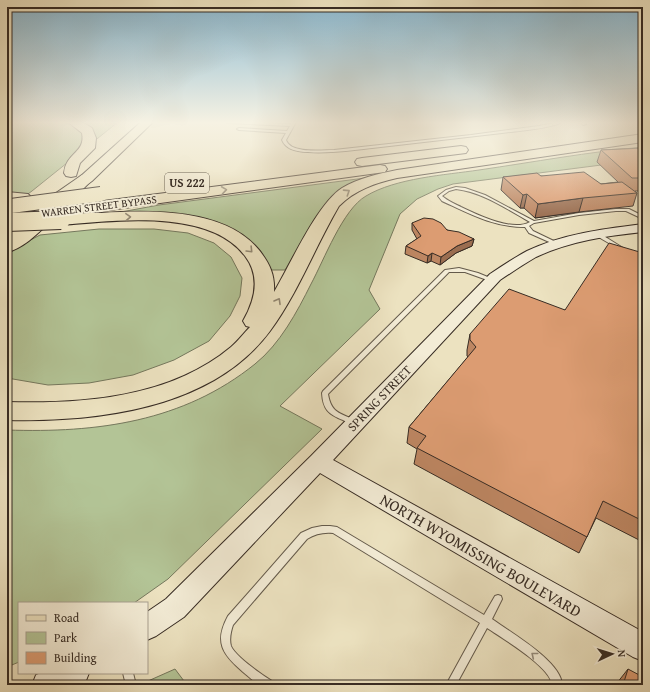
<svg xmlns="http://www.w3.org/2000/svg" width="650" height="692" font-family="'Gentium Book Plus',serif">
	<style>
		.green { fill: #b3c496; stroke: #75785d }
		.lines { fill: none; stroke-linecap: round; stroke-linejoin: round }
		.lane-casing { stroke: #645a4b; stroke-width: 2 }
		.secondary-casing { stroke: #372c24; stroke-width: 2 }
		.primary-casing { stroke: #372c24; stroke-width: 2 }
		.highway-casing { stroke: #372c24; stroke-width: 2 }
		.lane { fill: #f3ecd6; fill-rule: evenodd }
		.secondary { fill: #f3ecd6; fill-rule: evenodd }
		.primary { fill: #ece2c0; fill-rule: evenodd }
		.highway { fill: #ece2c0; fill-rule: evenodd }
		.highway-bridge-far1-casing { stroke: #372c24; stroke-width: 16; stroke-linecap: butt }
		.highway-bridge-casing { stroke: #372c24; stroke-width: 20; stroke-linecap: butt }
		.highway-bridge-far1 { stroke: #ece2c0; stroke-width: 14 }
		.highway-bridge { stroke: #ece2c0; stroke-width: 18 }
		.wall { fill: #bd8662; stroke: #372c24 }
		.shaded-wall { fill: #9a6d50; stroke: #372c24 }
		.building { fill: #dc9c72; stroke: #372c24 }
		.oneway { stroke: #928772 }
		.oneway2 { stroke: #958c7d }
		.labels { text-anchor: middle; stroke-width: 4; stroke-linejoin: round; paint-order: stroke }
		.far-street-label { font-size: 11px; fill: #372c24; stroke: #f3ecd6 }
		.shield { fill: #f3ecd6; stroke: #6f6659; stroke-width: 1 }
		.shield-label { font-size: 12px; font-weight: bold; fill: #372c24 }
		.street-label { font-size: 13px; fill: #372c24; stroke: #f3ecd6 }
		.near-street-label { font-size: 16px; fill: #372c24; stroke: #f3ecd6 }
	</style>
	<rect width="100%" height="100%" fill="#ece2c0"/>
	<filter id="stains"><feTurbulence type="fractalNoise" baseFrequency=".005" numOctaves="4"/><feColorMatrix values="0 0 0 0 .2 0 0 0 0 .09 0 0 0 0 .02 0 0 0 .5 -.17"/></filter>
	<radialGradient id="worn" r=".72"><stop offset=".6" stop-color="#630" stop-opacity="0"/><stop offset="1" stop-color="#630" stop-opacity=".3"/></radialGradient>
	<!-- green -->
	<g class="green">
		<polygon points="7,122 118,122 32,191 7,209"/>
		<path d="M643,147v14l-26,2 -164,21 -15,5 -21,10 -17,15 -31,76 11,19 -100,97 42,23 -154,150 -34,24h-115v59l-12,5v-237c90,3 176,-8 248,-66 25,-20 42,-52 56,-80 13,-24 32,-75 55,-88 30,-18 79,-21 113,-26 55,-8 109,-18 164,-23z"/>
		<polygon points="365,178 338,192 329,199 285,270 271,270 260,250 249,241 224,226 121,214 121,212 159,205"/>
		<polygon points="99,229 154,229 188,233 214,243 231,257 242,278 240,296 230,316 209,341 174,360 133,375 89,383 48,385 7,378 7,256 19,246 40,235"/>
		<polygon points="175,669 187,685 139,685"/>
	</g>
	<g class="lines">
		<!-- lane casing -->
		<g class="lane-casing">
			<g id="lane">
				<path d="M226,122h19l46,2 1,-2h4l-10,18c5,14 36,10 48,10l137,-15 68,-9 19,-4h4c-12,7 -45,9 -60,11 -43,5 -87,10 -130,15 -21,2 -43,6 -64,4 -10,0 -22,-2 -26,-12l4,-7 -47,-3 -2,-1 2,-1 48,3 3,-5 -62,-3z"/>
				<polygon points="581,122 585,122 586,124 583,125"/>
				<path d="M456,187l9,1 20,7 49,26 45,-8 37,-4h13l14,7v3l-17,-8h-10l-37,4 -45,8 -5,3 4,5 25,12v2h-2l-27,-12 -4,-6c-32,0 -55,-13 -83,-26l-4,-5 8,-6zM456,189c26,3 51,20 74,33 -18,10 -52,-7 -69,-15 -6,-3 -13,-6 -19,-11l7,-5z"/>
				<polygon points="595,233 599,233 623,248 621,249 619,249 595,235"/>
				<path d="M459,268l19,5 17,7 -1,1h-4l-25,-9h-16l-121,122c3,19 12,19 27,26l1,2 -1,2c-4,1 -8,-2 -12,-4 -15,-6 -20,-11 -21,-27l1,-2 122,-121z"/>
				<path d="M322,526h8l7,1 147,88 11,-19 3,-1 3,1 1,3 -10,20c18,13 70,43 70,66h-10c-1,-18 -50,-47 -65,-57l-31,57h-10l34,-62 -147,-90c-10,-1 -18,1 -26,6l-74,86c-2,6 -4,14 -2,21 4,10 31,29 41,35l1,4c-4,0 -9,1 -13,0 -4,-1 -13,-10 -17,-13 -21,-18 -29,-30 -15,-56l73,-83 11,-5z"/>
				<polygon points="123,673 133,673 136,685 126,685"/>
			</g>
		</g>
		<!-- secondary casing -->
		<g class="secondary-casing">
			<g id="secondary">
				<path d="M643,224v8c-37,4 -73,9 -107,25 -12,7 -24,15 -36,23l-167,180 310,172v29l-10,-4 -313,-184 -136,144 -28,19 -9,4v-28l19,-13 145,-143 179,-182c12,-8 24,-16 37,-23 36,-17 76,-22 116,-27z"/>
				<polygon points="41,673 89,673 85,683 80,685 32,685 36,675"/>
			</g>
		</g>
		<!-- primary casing -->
		<g class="primary-casing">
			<polygon id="primary" points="141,122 153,122 92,181 13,237 7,239 7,227 82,175"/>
		</g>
		<!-- highway casing -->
		<g class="highway-casing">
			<g id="highway">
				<path d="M68,122h14l10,6 4,10 -1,10 -15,15 -4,13 -5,1 -5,-1 -2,-3c2,-21 22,-20 18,-40z"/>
				<path d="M643,134v8l-246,36c-22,5 -42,12 -58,28 -24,41 -41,87 -69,125 -58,78 -173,91 -263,89v-18c76,2 163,-4 224,-55 7,-6 13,-14 19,-20l-4,-1 -3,-5c12,-21 18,-44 2,-65 -36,-48 -131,-35 -184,-31l-6,-1 -2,-4 1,-2c-13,12 -29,30 -47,34v-13l21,-15 54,-49 5,-1 5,1 2,3 -38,38c14,-3 31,-3 45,-3 50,-3 124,-5 158,37 11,14 16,25 15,42 16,-27 43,-88 68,-104 17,-10 36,-14 55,-18z"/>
				<polygon points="461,146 466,147 468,150 466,153 362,166 357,165 355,162 357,159 362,158"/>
				<polygon points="380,165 385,166 387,169 385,172 88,213 82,211 80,208 82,205 88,203"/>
				<polygon points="7,192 28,194 31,197 28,200 7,202"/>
			</g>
		</g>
		<!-- lane -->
		<use href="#lane" class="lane"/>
		<!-- secondary -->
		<use href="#secondary" class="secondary"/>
		<!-- primary -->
		<use href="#primary" class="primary"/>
		<!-- highway -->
		<use href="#highway" class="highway"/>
		<!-- highway-bridge-far1 casing -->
		<g class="highway-bridge-far1-casing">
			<polyline id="highway-bridge-far1" points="11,206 101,194"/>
		</g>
		<!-- highway-bridge casing -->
		<g class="highway-bridge-casing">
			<polyline id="highway-bridge" points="7,222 61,220"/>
		</g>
		<!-- highway-bridge-far1 -->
		<use href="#highway-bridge-far1" class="highway-bridge-far1"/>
		<!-- highway-bridge -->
		<use href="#highway-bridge" class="highway-bridge"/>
	</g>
	<!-- wall -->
	<g class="wall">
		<polygon points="643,148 643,191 635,191 637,193 633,206 579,212 535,218 524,208 520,208 501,190 503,177 541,176 601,184 618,182 597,162 601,150"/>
		<polygon points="412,223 447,230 474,239 472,246 456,253 440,265 431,261 427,263 405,254 406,246 417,239 412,230"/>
		<polygon points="643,253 643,542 596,518 579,553 414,464 417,449 407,443 409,427 468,357 467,356 467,350 470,334 565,310"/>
		<polygon points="628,669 643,685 616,685 617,683"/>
	</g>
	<!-- shaded-wall -->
	<g class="shaded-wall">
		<polygon points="527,194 524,208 520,208 523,195"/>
		<polygon points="583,198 579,212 535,218 538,204"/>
		<polygon points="474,239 472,246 456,253 440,265 441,257 457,246"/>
		<polygon points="432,253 431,261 427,263 428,256"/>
	</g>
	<!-- building -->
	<g class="building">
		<polygon points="643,148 643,178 632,178 601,150"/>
		<polygon points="584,172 601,184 622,182 637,193 583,198 538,204 527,194 523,195 503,177 537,173 541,176"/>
		<polygon points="424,218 433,219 441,223 447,230 459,232 474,239 457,246 441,257 432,253 428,256 406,246 421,236 412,223"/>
		<polygon points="609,243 643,253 643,521 603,501 587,537 417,448 426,436 409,427 476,347 470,340 470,334 509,289 565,310"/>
		<polygon points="628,669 643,677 643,685 623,685"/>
	</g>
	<!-- one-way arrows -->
	<defs><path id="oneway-chevron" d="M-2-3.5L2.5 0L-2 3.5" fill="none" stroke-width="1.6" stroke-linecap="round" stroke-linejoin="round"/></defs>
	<g class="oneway">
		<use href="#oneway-chevron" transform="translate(224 190) rotate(-8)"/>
		<use href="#oneway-chevron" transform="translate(347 192) rotate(-33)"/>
		<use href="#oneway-chevron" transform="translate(128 217) rotate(-3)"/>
		<use href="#oneway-chevron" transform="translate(250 250) rotate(46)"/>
		<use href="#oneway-chevron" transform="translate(278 301) rotate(-60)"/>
	</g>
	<use class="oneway2" href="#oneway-chevron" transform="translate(534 655) rotate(-141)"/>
	<!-- sky -->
	<linearGradient id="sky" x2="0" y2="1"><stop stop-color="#88b8d1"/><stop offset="0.56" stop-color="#f6f2e3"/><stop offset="1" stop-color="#f6f2e3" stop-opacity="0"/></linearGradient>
	<rect width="650" height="219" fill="url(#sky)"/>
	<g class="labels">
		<!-- far-street labels -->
		<g class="far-street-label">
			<text transform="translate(99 206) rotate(-7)" y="4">WARREN STREET BYPASS</text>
		</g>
		<!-- shield labels -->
		<rect class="shield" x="165" y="173" width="44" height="20" rx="3"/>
		<g class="shield-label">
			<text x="187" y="187">US 222</text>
		</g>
		<!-- street labels -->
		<g class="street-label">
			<text transform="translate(379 398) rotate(-46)" y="5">SPRING STREET</text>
		</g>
		<!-- near-street labels -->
		<g class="near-street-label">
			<text transform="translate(481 555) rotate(30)" y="6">NORTH WYOMISSING BOULEVARD</text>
		</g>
	</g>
	<!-- margin -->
	<rect width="650" height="692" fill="none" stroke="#ece2c0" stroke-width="24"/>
	<rect x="8" y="8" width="634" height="676" fill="none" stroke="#372c24" stroke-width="2"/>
	<rect x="12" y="12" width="626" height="668" fill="none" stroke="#372c24"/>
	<!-- legend -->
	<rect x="18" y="602" width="130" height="72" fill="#f3ecd6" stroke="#a89f8f"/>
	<rect x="26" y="615" width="20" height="6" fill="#ece2c0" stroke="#a89f8f"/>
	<text x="54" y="622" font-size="12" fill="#372c24">Road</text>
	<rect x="26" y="632" width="20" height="12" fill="#b3c496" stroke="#a89f8f"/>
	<text x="54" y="642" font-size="12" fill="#372c24">Park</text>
	<rect x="26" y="652" width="20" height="12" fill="#dc9c72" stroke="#a89f8f"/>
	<text x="54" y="662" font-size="12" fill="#372c24">Building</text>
	<!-- north arrow -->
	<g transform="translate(612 654) rotate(86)" stroke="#f3ecd6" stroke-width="3" paint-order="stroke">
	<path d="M0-3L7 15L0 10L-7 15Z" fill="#372c24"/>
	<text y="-6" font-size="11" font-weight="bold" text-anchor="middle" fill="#372c24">N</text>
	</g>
	<rect width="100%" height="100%" filter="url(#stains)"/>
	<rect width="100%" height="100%" fill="url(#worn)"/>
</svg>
